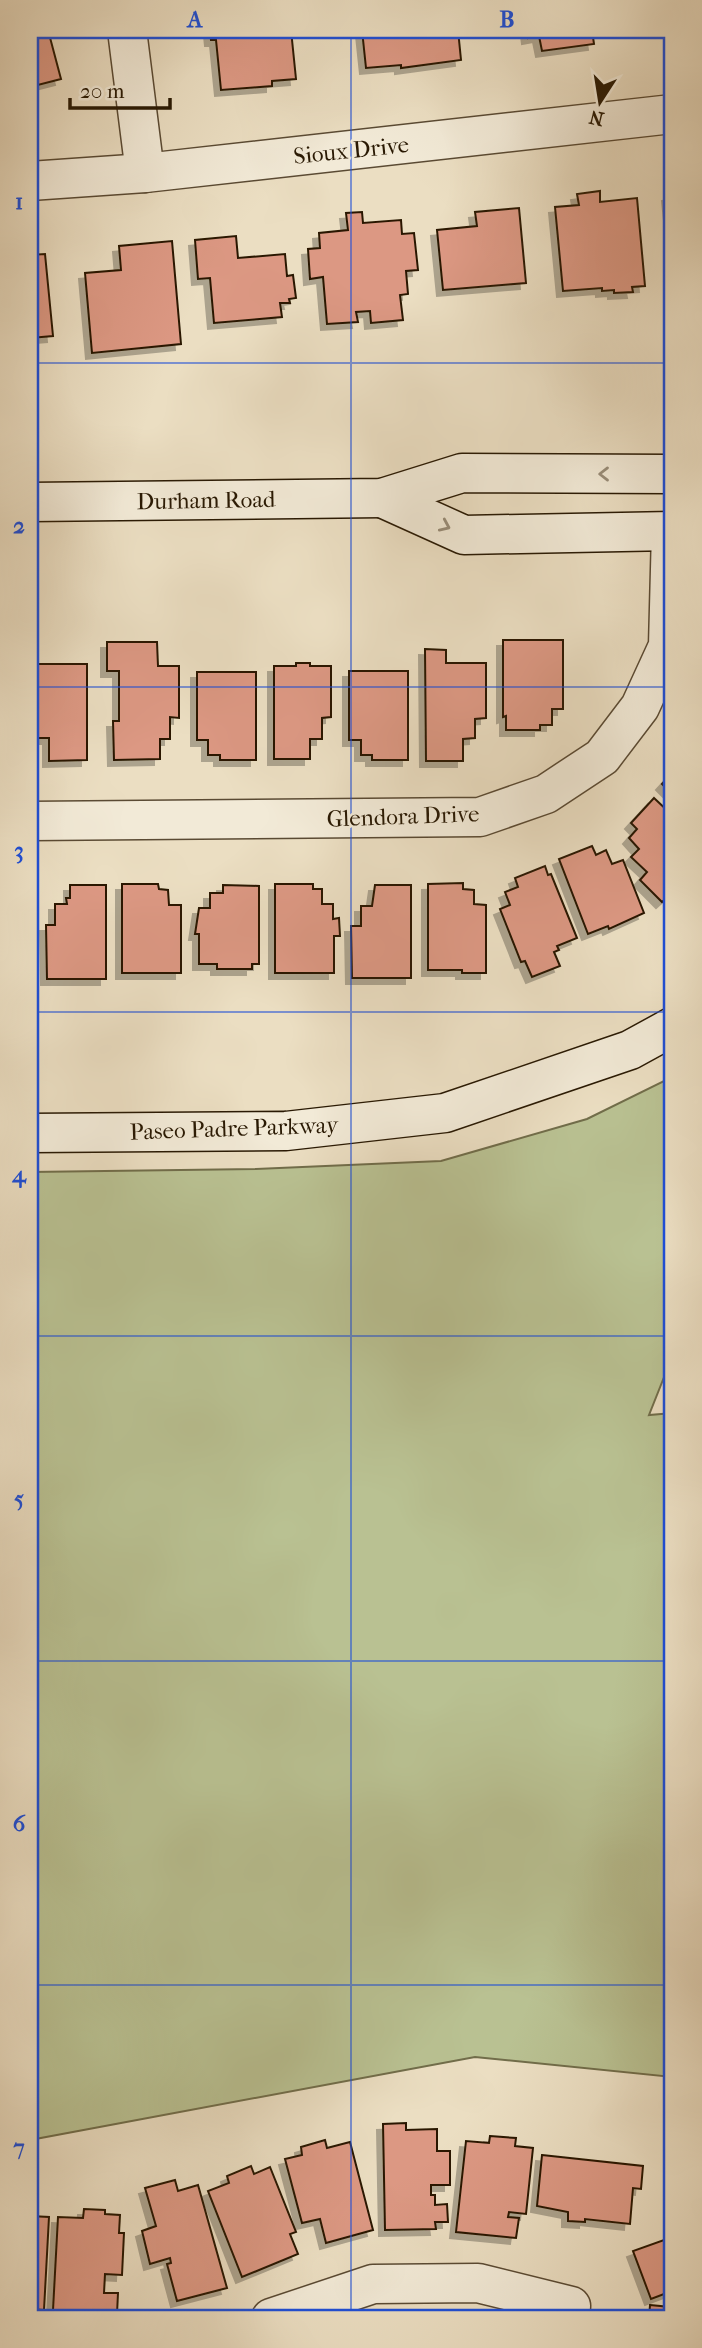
<svg xmlns="http://www.w3.org/2000/svg" width="702" height="2348" font-family="'IM FELL French Canon',serif">
	<style>
		.grass { fill: #b9c192; stroke: #716d4a; stroke-width: 2 }
		.building { fill: #dc9883; stroke: #291903; stroke-width: 2; filter: url(#shadow) }
		.lines { fill: none; stroke-linecap: round; stroke-linejoin: round }
		.minor-casing { stroke: #5a4a33; stroke-width: 41 }
		.secondary-casing { stroke: #291903; stroke-width: 41 }
		.minor { stroke: #f2ead7; stroke-width: 38 }
		.secondary { stroke: #f2ead7; stroke-width: 38 }
		.oneway { stroke: #988c78 }
		.grid { fill: none; stroke: #1d4ed8; stroke-width: 2; stroke-opacity: 0.55 }
		.labels { text-anchor: middle; stroke-width: 5; stroke-linejoin: round; paint-order: stroke }
		.street-label { font-size: 23px; fill: #291903; stroke: #f2ead7 }
		.neatline { fill: none; stroke: #1d4ed8; stroke-width: 2.5 }
		.grid-label { font-size: 23px; text-anchor: middle; font-weight: bold; fill: #1d4ed8 }
	</style>
	<defs>
		<filter id="shadow"><feDropShadow dx="-6" dy="6" stdDeviation="0" flood-color="#0004"/></filter>
	</defs>
	<rect width="100%" height="100%" fill="#ebdec2"/>
	<filter id="stains"><feTurbulence type="fractalNoise" baseFrequency=".00286" numOctaves="4"/><feColorMatrix values="0 0 0 0 .2 0 0 0 0 .09 0 0 0 0 .02 0 0 0 .5 -.17"/></filter>
	<radialGradient id="worn" r=".72"><stop offset=".6" stop-color="#630" stop-opacity="0"/><stop offset="1" stop-color="#630" stop-opacity=".3"/></radialGradient>
	<!-- grass -->
	<polygon class="grass" points="672,1077 672,1357 649,1415 672,1413 672,2077 475,2057 30,2140 30,1172 256,1169 441,1161 587,1119"/>
	<!-- building -->
	<g class="building">
		<polygon points="30,30 48,30 61,79 30,87"/>
		<polygon points="210,30 291,30 296,79 272,81 272,86 221,90 216,40 211,40"/>
		<polygon points="362,30 458,30 461,60 401,68 401,65 366,68"/>
		<polygon points="527,30 592,30 594,44 542,51 539,36 528,38"/>
		<polygon points="600,191 600,202 637,198 645,286 632,287 633,292 614,293 614,290 602,291 602,288 563,291 555,207 579,205 577,194"/>
		<polygon points="672,194 672,235 668,195"/>
		<polygon points="519,208 526,283 443,290 437,230 477,226 475,212"/>
		<polygon points="362,212 363,223 401,220 402,234 414,233 418,270 406,271 408,294 400,295 403,320 371,323 370,311 356,312 358,322 327,324 323,277 310,279 308,249 320,248 319,233 348,230 346,213"/>
		<polygon points="236,236 238,258 285,254 287,276 293,275 296,298 289,299 290,303 280,303 282,317 214,323 210,278 198,279 195,240"/>
		<polygon points="172,241 181,344 92,353 85,273 121,270 119,246"/>
		<polygon points="45,254 53,336 30,338 30,255"/>
		<polygon points="503,640 563,640 563,709 552,709 552,725 540,725 540,730 506,730 506,716 503,717"/>
		<polygon points="107,642 157,642 158,666 179,666 179,718 170,717 170,739 160,739 160,759 114,760 113,721 119,721 119,671 107,671"/>
		<polygon points="425,649 446,650 446,663 486,663 486,718 475,719 475,738 463,739 463,761 426,761"/>
		<polygon points="296,663 310,663 310,666 331,666 331,717 322,718 322,739 310,739 310,759 274,759 274,666 296,666"/>
		<polygon points="30,664 87,664 87,760 49,761 49,738 37,738 37,718 30,719"/>
		<polygon points="349,671 408,671 408,760 372,760 372,755 361,755 361,740 349,740"/>
		<polygon points="197,672 256,672 256,760 220,760 220,755 208,755 208,740 197,740"/>
		<polygon points="672,773 672,794 662,784"/>
		<polygon points="654,798 672,815 672,893 662,902 640,880 647,872 631,857 639,849 629,838 637,829 631,823"/>
		<polygon points="592,846 596,855 606,850 612,864 623,860 644,913 609,929 608,926 588,934 559,859"/>
		<polygon points="545,866 548,875 551,874 577,938 557,946 559,950 554,952 560,966 532,977 525,961 521,962 500,909 510,905 505,892 518,887 515,878"/>
		<polygon points="463,883 463,889 474,890 474,904 486,905 486,973 462,973 462,970 428,970 428,884"/>
		<polygon points="122,884 158,884 159,889 168,890 169,905 181,905 181,973 122,973"/>
		<polygon points="275,884 313,884 313,889 322,889 322,904 333,904 333,919 339,918 340,936 334,936 334,973 275,973"/>
		<polygon points="70,885 106,885 106,979 47,979 46,925 55,925 55,904 67,904 66,898 70,898"/>
		<polygon points="223,885 259,886 259,964 252,964 252,969 217,969 217,964 199,964 199,934 195,934 199,908 210,908 210,893 223,893"/>
		<polygon points="375,885 411,885 411,978 352,978 351,926 361,926 361,906 372,906"/>
		<polygon points="406,2123 406,2130 437,2129 437,2151 450,2151 450,2185 431,2185 431,2195 435,2195 435,2205 447,2204 448,2222 435,2222 436,2229 385,2230 383,2124"/>
		<polygon points="490,2136 516,2138 515,2146 533,2148 526,2214 509,2212 508,2217 519,2218 516,2238 456,2232 466,2141 489,2143"/>
		<polygon points="325,2140 327,2148 350,2142 373,2230 326,2243 320,2219 302,2223 285,2159 302,2155 301,2147"/>
		<polygon points="542,2155 643,2166 641,2189 633,2188 630,2224 585,2219 585,2222 568,2221 568,2212 537,2206"/>
		<polygon points="251,2166 254,2174 270,2167 296,2232 290,2234 298,2254 242,2277 208,2191 229,2183 227,2176"/>
		<polygon points="175,2180 178,2191 198,2185 227,2288 177,2301 167,2264 171,2263 170,2258 150,2264 142,2231 156,2226 145,2188"/>
		<polygon points="84,2209 105,2210 105,2214 120,2215 119,2233 124,2233 122,2275 105,2274 104,2293 118,2293 117,2314 53,2310 58,2217 83,2218"/>
		<polygon points="30,2216 49,2217 44,2310 30,2309"/>
		<polygon points="664,2240 665,2243 672,2241 672,2291 651,2299 633,2251"/>
		<polygon points="650,2305 670,2307 669,2318 649,2318"/>
	</g>
	<g class="lines">
		<!-- minor casing -->
		<g class="minor-casing">
			<g id="minor">
				<polyline points="127,30 145,173"/>
				<polyline points="30,181 145,173 672,114"/>
				<polyline points="30,821 480,817 546,794 602,757 640,707 668,646 671,531"/>
				<polyline points="271,2318 373,2284 478,2283 571,2306 570,2318"/>
			</g>
		</g>
		<!-- secondary casing -->
		<g class="secondary-casing">
			<g id="secondary">
				<polyline points="382,498 464,535 672,531"/>
				<polyline points="30,502 382,498 462,473 672,474"/>
				<polyline points="30,1133 286,1131 445,1113 630,1050 672,1027"/>
			</g>
		</g>
		<!-- minor -->
		<use href="#minor" class="minor"/>
		<!-- secondary -->
		<use href="#secondary" class="secondary"/>
	</g>
	<!-- one-way arrows -->
	<defs><path id="oneway-chevron" d="M-2-3.5L2.5 0L-2 3.5" fill="none" stroke-width="1.6" stroke-linecap="round" stroke-linejoin="round" transform="scale(1.75)"/></defs>
	<g class="oneway">
		<use href="#oneway-chevron" transform="translate(604 474) rotate(-180)"/>
		<use href="#oneway-chevron" transform="translate(445 526) rotate(24)"/>
	</g>
	<!-- grid -->
	<path class="grid" d="M351,30v2288M30,363h642M30,687h642M30,1012h642M30,1336h642M30,1661h642M30,1985h642"/>
	<g class="labels">
		<!-- street labels -->
		<g class="street-label">
			<text transform="translate(351 150) rotate(-6)" y="8">Sioux Drive</text>
			<text transform="translate(206 500) rotate(-1)" y="8">Durham Road</text>
			<text transform="translate(403 816) rotate(-2)" y="8">Glendora Drive</text>
			<text transform="translate(234 1128) rotate(-2)" y="8">Paseo Padre Parkway</text>
		</g>
	</g>
	<!-- margin -->
	<rect width="702" height="2348" fill="none" stroke="#ebdec2" stroke-width="77"/>
	<!-- north arrow -->
	<g transform="translate(600 102) rotate(192)" stroke="#f2ead7" stroke-width="5" paint-order="stroke">
	<path d="M0-5L12 26L0 18L-12 26Z" fill="#291903"/>
	<text y="-10" font-size="19" font-weight="bold" text-anchor="middle" fill="#291903">N</text>
	</g>
	<!-- scale -->
	<path d="M70 98v10h100v-10" fill="none" stroke="#291903" stroke-width="3.5"/>
	<text x="80" y="98" font-size="21" fill="#291903" stroke="#f2ead7" stroke-width="5" paint-order="stroke">20 m</text>
	<rect x="38" y="38" width="626" height="2272" class="neatline"/>
	<g class="grid-label">
		<text x="195" y="27">A</text>
		<text x="507" y="27">B</text>
		<text x="19" y="209">1</text>
		<text x="19" y="533">2</text>
		<text x="19" y="858">3</text>
		<text x="19" y="1182">4</text>
		<text x="19" y="1506">5</text>
		<text x="19" y="1831">6</text>
		<text x="19" y="2155">7</text>
	</g>
	<rect width="100%" height="100%" filter="url(#stains)"/>
	<rect width="100%" height="100%" fill="url(#worn)"/>
</svg>
